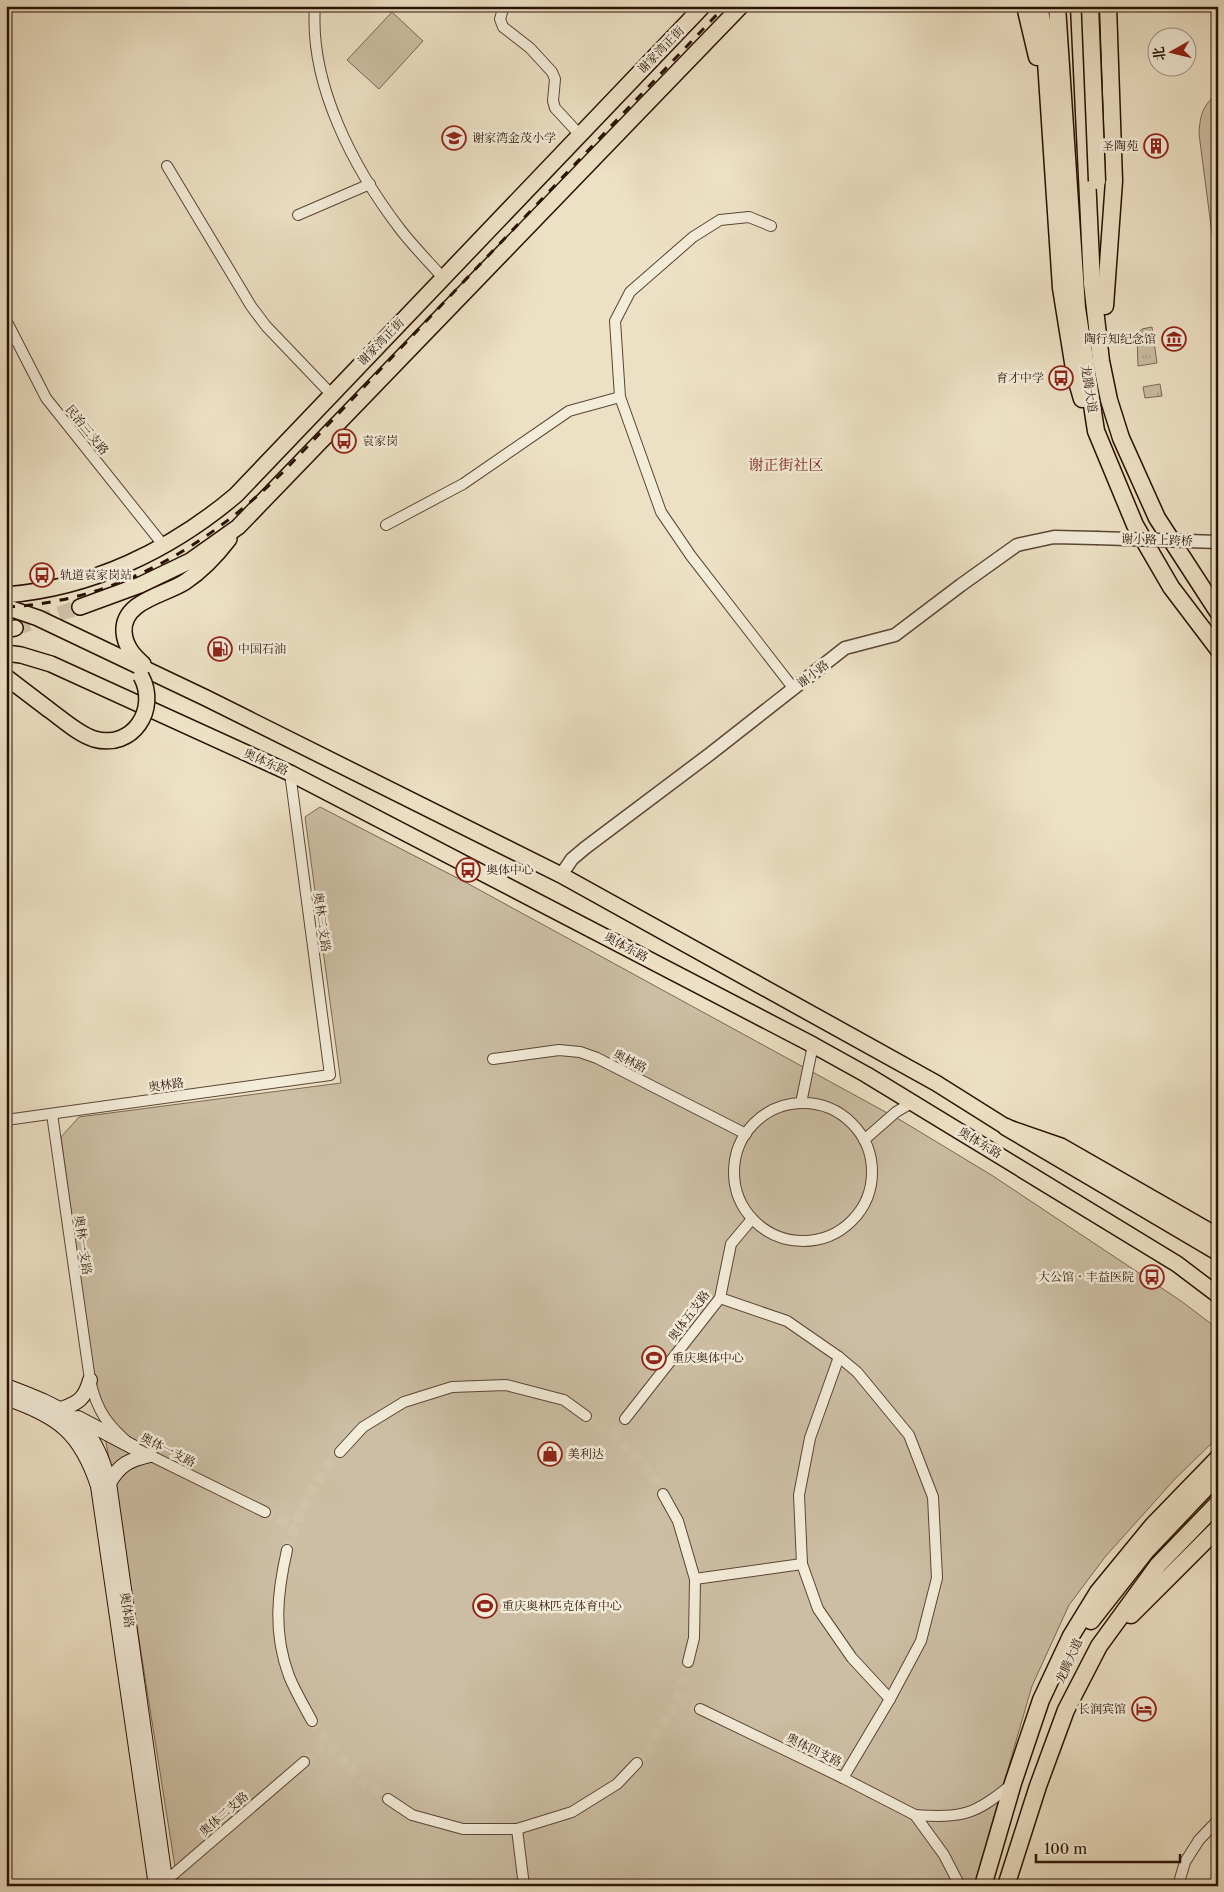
<svg xmlns="http://www.w3.org/2000/svg" width="1224" height="1892" font-family="'Libre Caslon Text','Noto Serif SC',serif">
	<style>
		.grass { fill: url(#grass-tufts); stroke: #7b6854 }
		.park { fill: #ccbea4; stroke: #7b6854 }
		.lines { fill: none; stroke-linecap: round; stroke-linejoin: round }
		.minor-tunnel { stroke: #d0c2a8; stroke-width: 10; stroke-dasharray: 10 5; stroke-linecap: butt }
		.primary-tunnel { stroke: #d0c2a8; stroke-width: 15; stroke-dasharray: 15 8; stroke-linecap: butt }
		.minor-casing { stroke: #5b4534; stroke-width: 12 }
		.tertiary-casing { stroke: #5b4534; stroke-width: 15 }
		.secondary-casing { stroke: #2a1104; stroke-width: 16 }
		.primary-casing { stroke: #2a1104; stroke-width: 18 }
		.trunk-casing { stroke: #2a1104; stroke-width: 19 }
		.minor { stroke: #f3ecd9; stroke-width: 10 }
		.tertiary { stroke: #f3ecd9; stroke-width: 12 }
		.secondary { stroke: #f3ecd9; stroke-width: 14 }
		.primary { stroke: #ede1c5; stroke-width: 15 }
		.trunk { stroke: #ede1c5; stroke-width: 16 }
		.rail { stroke: #2a1104; stroke-width: 3; stroke-dasharray: 9 9; stroke-linecap: butt }
		.tertiary-bridge-casing { stroke: #5b4534; stroke-width: 15; stroke-linecap: butt }
		.primary-bridge-casing { stroke: #2a1104; stroke-width: 18; stroke-linecap: butt }
		.trunk-bridge-casing { stroke: #2a1104; stroke-width: 19; stroke-linecap: butt }
		.tertiary-bridge { stroke: #f3ecd9; stroke-width: 12 }
		.primary-bridge { stroke: #ede1c5; stroke-width: 15 }
		.trunk-bridge { stroke: #ede1c5; stroke-width: 16 }
		.labels { text-anchor: middle; stroke-width: 5; stroke-linejoin: round; paint-order: stroke }
		.street-label { font-size: 12px; fill: #2a1104; stroke: #f3ecd9 }
		.poi-label { font-size: 12px; fill: #2a1104; stroke: #f3ecd9; text-anchor: start }
		.quarter-label { font-size: 15px; fill: #7a1f14; stroke: #f3ecd9 }
	</style>
	<defs>
		<pattern id="grass-tufts" width="24" height="20" patternUnits="userSpaceOnUse" patternTransform="scale(1.25)"><rect width="24" height="20" fill="#ccbea4"/><path d="M3 7l-1-3M5 7V3M7 7l1-3M15 17l-1-3M17 17v-4M19 17l1-3" fill="none" stroke="#afa28c"/></pattern>
	</defs>
	<rect width="100%" height="100%" fill="#ede1c5"/>
	<filter id="stains"><feTurbulence type="fractalNoise" baseFrequency=".004" numOctaves="4"/><feColorMatrix values="0 0 0 0 .2 0 0 0 0 .09 0 0 0 0 .02 0 0 0 .5 -.17"/></filter>
	<radialGradient id="worn" r=".72"><stop offset=".6" stop-color="#630" stop-opacity="0"/><stop offset="1" stop-color="#630" stop-opacity=".3"/></radialGradient>
	<!-- grass -->
	<g class="grass">
		<polygon points="1152,327 1157,363 1138,366 1137,334 1142,329"/>
		<polygon points="1160,384 1162,396 1145,398 1143,387"/>
	</g>
	<!-- park -->
	<g class="park">
		<polygon points="392,12 423,41 379,89 347,60"/>
		<path d="M1218,93v167l-4,-11 -15,-115c1,-20 4,-29 19,-41z"/>
		<polygon points="320,807 465,882 902,1121 993,1176 1181,1301 1218,1329 1218,1437 1174,1480 1105,1557 1069,1605 1032,1686 974,1886 178,1886 116,1494 95,1386 61,1137 79,1117 341,1083 305,817"/>
	</g>
	<g class="lines">
		<!-- minor-tunnel -->
		<g class="minor-tunnel">
			<path d="M586,1416c31,21 58,45 77,78"/>
			<polyline points="613,1434 625,1419"/>
			<polyline points="265,1512 294,1525"/>
			<path d="M287,1550c10,-35 28,-70 53,-98"/>
			<polyline points="678,1698 700,1709"/>
			<polyline points="312,1721 327,1743 365,1783 388,1799"/>
			<polyline points="304,1762 327,1743"/>
			<polyline points="637,1763 649,1750 678,1698 688,1662"/>
		</g>
		<!-- primary-tunnel -->
		<polyline class="primary-tunnel" points="15,628 80,607"/>
		<!-- minor casing -->
		<g class="minor-casing">
			<g id="minor">
				<path d="M315,6c-6,78 39,163 85,223 13,17 29,33 43,49"/>
				<polyline points="504,6 500,19 503,27 530,48 552,72 555,79 553,101 555,108 580,135"/>
				<polyline points="167,166 251,306 266,326 331,394"/>
				<polyline points="298,215 370,184"/>
				<polyline points="771,226 749,217 720,220 693,237 630,292 615,321 620,397 661,512 691,556 794,689"/>
				<polyline points="6,320 46,398 164,546"/>
				<polyline points="386,525 463,484 569,411 620,397"/>
				<polyline points="493,1059 559,1050 580,1052 597,1058 746,1134"/>
				<polyline points="801,1103 813,1045"/>
				<circle cx="803" cy="1172" r="69"/>
				<path d="M52,1114l38,266c7,32 18,46 43,67l132,65"/>
				<polyline points="6,1120 330,1075 290,773"/>
				<polyline points="864,1140 896,1112 913,1102"/>
				<polyline points="720,1298 787,1321 839,1357 857,1372 909,1435 933,1497 937,1578 921,1641 890,1699 843,1778"/>
				<polyline points="839,1357 810,1438 799,1495 802,1564 818,1609 852,1658 890,1699"/>
				<polyline points="625,1419 720,1298 731,1244 752,1219"/>
				<polyline points="340,1452 363,1427 404,1402 452,1387 506,1385 564,1400 586,1416"/>
				<polyline points="663,1494 678,1521 695,1579 694,1638 688,1662"/>
				<path d="M287,1550c-10,44 -14,83 2,126 6,15 15,30 23,45"/>
				<polyline points="695,1579 802,1564"/>
				<polyline points="700,1709 843,1778 915,1815"/>
				<polyline points="388,1799 412,1815 463,1829 517,1829 572,1812 617,1784 637,1763"/>
				<polyline points="517,1829 524,1886"/>
				<polyline points="161,1885 304,1762"/>
				<path d="M960,1886l-16,-31 -29,-40c48,3 60,0 97,-31"/>
				<polyline points="1178,1886 1185,1862 1199,1840 1218,1820"/>
			</g>
		</g>
		<!-- tertiary casing -->
		<g class="tertiary-casing">
			<polyline id="tertiary" points="561,875 572,859 585,848 710,754 845,648 895,635 961,585 1017,545 1054,537 1096,538"/>
		</g>
		<!-- secondary casing -->
		<g class="secondary-casing">
			<g id="secondary">
				<path d="M6,1386c58,22 87,33 103,97l57,403"/>
				<path d="M6,1398c52,19 74,33 92,88l58,400"/>
				<path d="M61,1409c18,-6 24,-11 29,-29"/>
				<polyline points="78,1418 133,1447"/>
				<path d="M109,1483c11,-19 20,-23 41,-28"/>
			</g>
		</g>
		<!-- primary casing -->
		<g class="primary-casing">
			<g id="primary">
				<path d="M6,595c86,-7 165,-45 230,-100l467,-489"/>
				<polyline points="6,607 38,618 206,698 561,875 936,1083 1006,1127 1061,1146 1218,1236"/>
				<polyline points="80,607 140,585 190,561 238,527 741,6"/>
				<polyline points="6,630 15,628"/>
				<polyline points="6,653 21,655 51,664 290,773 813,1045 867,1075 1177,1264 1218,1295"/>
				<path d="M143,664c-10,-9 -18,-18 -19,-32 -2,-31 41,-37 61,-50 18,-12 31,-26 44,-43"/>
				<polyline points="6,677 48,709"/>
			</g>
		</g>
		<!-- trunk casing -->
		<g class="trunk-casing">
			<g id="trunk">
				<polyline points="1025,6 1037,57"/>
				<polyline points="1039,6 1044,31 1061,288 1075,375 1082,399"/>
				<polyline points="1057,6 1077,308 1096,431 1135,525 1171,587 1218,649"/>
				<polyline points="1079,6 1092,283 1101,361 1109,400 1121,438 1157,518 1218,612"/>
				<polyline points="1105,306 1114,181 1108,6"/>
				<polyline points="1006,1127 1218,1252"/>
				<polyline points="1131,1615 1218,1528"/>
				<polyline points="1091,1621 1146,1551 1218,1475"/>
				<polyline points="983,1886 1013,1783 1041,1700 1071,1636 1098,1592 1153,1525 1218,1458"/>
				<polyline points="1006,1886 1038,1786 1066,1710 1099,1646 1158,1565 1218,1503"/>
			</g>
		</g>
		<!-- minor -->
		<use href="#minor" class="minor"/>
		<!-- tertiary -->
		<use href="#tertiary" class="tertiary"/>
		<!-- secondary -->
		<use href="#secondary" class="secondary"/>
		<!-- primary -->
		<use href="#primary" class="primary"/>
		<!-- trunk -->
		<use href="#trunk" class="trunk"/>
		<!-- rail -->
		<path class="rail" d="M6,607c110,-5 204,-62 280,-138l439,-463"/>
		<!-- tertiary-bridge casing -->
		<g class="tertiary-bridge-casing">
			<polyline id="tertiary-bridge" points="1096,538 1218,542"/>
		</g>
		<!-- primary-bridge casing -->
		<g class="primary-bridge-casing">
			<path id="primary-bridge" d="M48,709c14,10 30,25 46,30 39,11 65,-30 47,-63"/>
		</g>
		<!-- trunk-bridge casing -->
		<g class="trunk-bridge-casing">
			<polyline id="trunk-bridge" points="1090,6 1097,181"/>
		</g>
		<!-- tertiary-bridge -->
		<use href="#tertiary-bridge" class="tertiary-bridge"/>
		<!-- primary-bridge -->
		<use href="#primary-bridge" class="primary-bridge"/>
		<!-- trunk-bridge -->
		<use href="#trunk-bridge" class="trunk-bridge"/>
	</g>
	<!-- icons -->
	<defs>
		<g id="school-ring" transform="scale(1.25)"><circle r="9.5" fill="#f3ecd9" stroke="#8f2418" stroke-width="1.5"/><path d="M0-5L7-2L0 1L-7-2ZM-4 1L0 2.5L4 1V4Q0 6-4 4Z" fill="#8f2418"/></g>
		<g id="building-ring" transform="scale(1.25)"><circle r="9.5" fill="#f3ecd9" stroke="#8f2418" stroke-width="1.5"/><path d="M-4-6H4V6H1V3H-1V6H-4ZM-2.5-4.3h1.7v1.8h-1.7ZM.8-4.3h1.7v1.8H.8ZM-2.5-1h1.7V.8h-1.7ZM.8-1h1.7V.8H.8Z" fill="#8f2418"/></g>
		<g id="museum-ring" transform="scale(1.25)"><circle r="9.5" fill="#f3ecd9" stroke="#8f2418" stroke-width="1.5"/><path d="M0-6L6-3V-2H-6V-3ZM-5-1h2V3h-2ZM-1-1h2V3h-2ZM3-1h2V3H3ZM-6 4H6V6H-6Z" fill="#8f2418"/></g>
		<g id="bus-ring" transform="scale(1.25)"><circle r="9.5" fill="#f3ecd9" stroke="#8f2418" stroke-width="1.5"/><path d="M-5-6H5V4H4V6H2V4H-2V6H-4V4H-5ZM-3.5-4V0h7V-4ZM-3.5 1.2v1.5H-2V1.2ZM2 1.2v1.5H3.5V1.2Z" fill="#8f2418"/></g>
		<g id="fuel-ring" transform="scale(1.25)"><circle r="9.5" fill="#f3ecd9" stroke="#8f2418" stroke-width="1.5"/><path d="M-5.5-6h7V0h2V4h1.3V-2.5L3-4.5l.8-.8L6-3V5H2.5V1h-1V6h-7ZM-4.2-4.7v3.2H.2V-4.7Z" fill="#8f2418"/></g>
		<g id="stadium-ring" transform="scale(1.25)"><circle r="9.5" fill="#f3ecd9" stroke="#8f2418" stroke-width="1.5"/><path d="M0-5a6.5 5 0 1 0 0 10a6.5 5 0 1 0 0-10ZM-3.5-1.8h7v3.6h-7Z" fill="#8f2418"/></g>
		<g id="shop-ring" transform="scale(1.25)"><circle r="9.5" fill="#f3ecd9" stroke="#8f2418" stroke-width="1.5"/><path d="M-5-2.5h2.3a2.7 3.5 0 0 1 5.4 0H5L5.5 6h-11ZM-1.5-2.5h3a1.5 2.3 0 0 0-3 0Z" fill="#8f2418"/></g>
		<g id="hotel-ring" transform="scale(1.25)"><circle r="9.5" fill="#f3ecd9" stroke="#8f2418" stroke-width="1.5"/><path d="M-6-4.5h1.5V1H6V5H4.5V3h-9V5H-6ZM-4 0a1.8 1.8 0 1 1 3.6 0ZM.5 0V-2.5h3Q6-2.5 6 0Z" fill="#8f2418"/></g>
	</defs>
	<g fill-rule="evenodd">
		<use href="#school-ring" x="454" y="138"/>
		<use href="#building-ring" x="1156" y="146"/>
		<use href="#museum-ring" x="1174" y="339"/>
		<use href="#bus-ring" x="1061" y="378"/>
		<use href="#bus-ring" x="344" y="441"/>
		<use href="#bus-ring" x="42" y="575"/>
		<use href="#fuel-ring" x="220" y="649"/>
		<use href="#bus-ring" x="468" y="870"/>
		<use href="#bus-ring" x="1152" y="1277"/>
		<use href="#stadium-ring" x="654" y="1358"/>
		<use href="#shop-ring" x="550" y="1454"/>
		<use href="#stadium-ring" x="485" y="1606"/>
		<use href="#hotel-ring" x="1144" y="1709"/>
	</g>
	<g class="labels">
		<!-- street labels -->
		<g class="street-label">
			<text transform="translate(661 50) rotate(-46)" y="4">谢家湾正街</text>
			<text transform="translate(381 342) rotate(-46)" y="4">谢家湾正街</text>
			<text transform="translate(1089 389) rotate(81)" y="4">龙腾大道</text>
			<text transform="translate(87 430) rotate(51)" y="4">民治三支路</text>
			<text transform="translate(1157 540) rotate(2)" y="4">谢小路上跨桥</text>
			<text transform="translate(813 674) rotate(-38)" y="4">谢小路</text>
			<text transform="translate(266 762) rotate(24)" y="4">奥体东路</text>
			<text transform="translate(322 922) rotate(82)" y="4">奥林二支路</text>
			<text transform="translate(626 947) rotate(28)" y="4">奥体东路</text>
			<text transform="translate(630 1061) rotate(27)" y="4">奥林路</text>
			<text transform="translate(166 1085) rotate(-8)" y="4">奥林路</text>
			<text transform="translate(980 1143) rotate(31)" y="4">奥体东路</text>
			<text transform="translate(83 1245) rotate(82)" y="4">奥林一支路</text>
			<text transform="translate(689 1316) rotate(-53)" y="4">奥体五支路</text>
			<text transform="translate(168 1450) rotate(27)" y="4">奥体一支路</text>
			<text transform="translate(127 1610) rotate(82)" y="4">奥体路</text>
			<text transform="translate(1069 1661) rotate(-66)" y="4">龙腾大道</text>
			<text transform="translate(814 1750) rotate(26)" y="4">奥体四支路</text>
			<text transform="translate(224 1814) rotate(-41)" y="4">奥体二支路</text>
		</g>
		<!-- poi labels -->
		<g class="poi-label">
			<text x="472" y="142">谢家湾金茂小学</text>
			<text x="1138" y="150" text-anchor="end">圣陶苑</text>
			<text x="1156" y="343" text-anchor="end">陶行知纪念馆</text>
			<text x="1044" y="382" text-anchor="end">育才中学</text>
			<text x="362" y="445">袁家岗</text>
			<text x="60" y="579">轨道袁家岗站</text>
			<text x="238" y="653">中国石油</text>
			<text x="486" y="874">奥体中心</text>
			<text x="1134" y="1281" text-anchor="end">大公馆‧丰益医院</text>
			<text x="672" y="1362">重庆奥体中心</text>
			<text x="568" y="1458">美利达</text>
			<text x="502" y="1610">重庆奥林匹克体育中心</text>
			<text x="1126" y="1713" text-anchor="end">长润宾馆</text>
		</g>
		<!-- quarter labels -->
		<g class="quarter-label">
			<text x="786" y="470">谢正街社区</text>
		</g>
	</g>
	<!-- margin -->
	<rect width="1224" height="1892" fill="none" stroke="#ede1c5" stroke-width="25"/>
	<rect x="8" y="8" width="1209" height="1877" fill="none" stroke="#2a1104" stroke-width="2.5"/>
	<rect x="12" y="12" width="1199" height="1867" fill="none" stroke="#2a1104"/>
	<!-- north arrow -->
	<g transform="translate(1172 52) rotate(262)"><circle r="24" fill="#f3ecd9" stroke="#a39484"/>
	<path d="M0-4L9 19L0 12L-9 19Z" fill="#8f2418"/>
	<text y="-8" font-size="14" font-weight="bold" text-anchor="middle" fill="#2a1104">北</text>
	</g>
	<!-- scale -->
	<path d="M1036 1854v8h144v-8" fill="none" stroke="#2a1104" stroke-width="2.5"/>
	<text x="1044" y="1854" font-size="15" fill="#2a1104" stroke="#f3ecd9" stroke-width="4" paint-order="stroke">100 m</text>
	<rect width="100%" height="100%" filter="url(#stains)"/>
	<rect width="100%" height="100%" fill="url(#worn)"/>
</svg>
